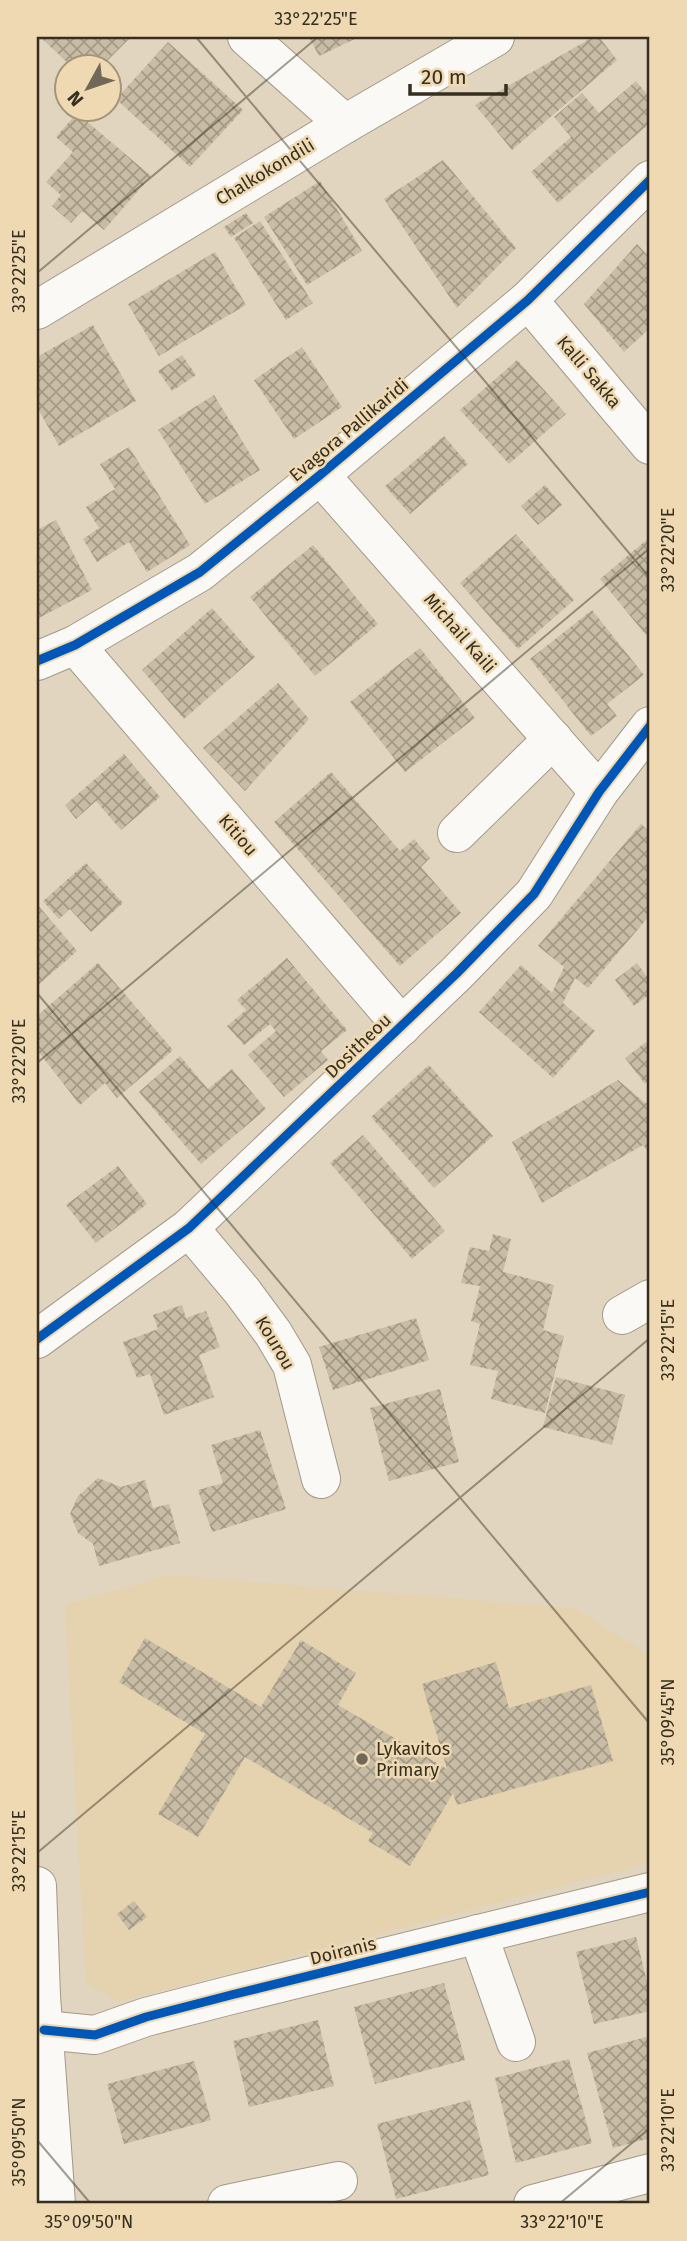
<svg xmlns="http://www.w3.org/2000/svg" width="687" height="2241" font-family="'Fira Sans',sans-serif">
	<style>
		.built { fill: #e5d2ae }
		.building { fill: url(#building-cross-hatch) }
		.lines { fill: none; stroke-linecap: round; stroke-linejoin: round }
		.minor-casing { stroke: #a29989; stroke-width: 40 }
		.minor { stroke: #faf9f5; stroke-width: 38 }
		.cycleway-casing { stroke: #eed9b2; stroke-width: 13 }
		.cycleway { stroke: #0057b8; stroke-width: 9 }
		.ticks { fill: none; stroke: #362e1f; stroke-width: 2; stroke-opacity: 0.45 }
		.poi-dot { fill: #726857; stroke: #eed9b2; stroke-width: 2.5 }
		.labels { text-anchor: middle; stroke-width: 5; stroke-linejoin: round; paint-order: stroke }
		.street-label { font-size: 18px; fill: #362e1f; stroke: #eed9b2 }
		.poi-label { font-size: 18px; fill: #362e1f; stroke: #eed9b2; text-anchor: start }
		.neatline { fill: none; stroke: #362e1f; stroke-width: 2.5 }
		.ticks-label { font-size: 18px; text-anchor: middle; fill: #362e1f }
	</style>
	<defs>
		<pattern id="building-cross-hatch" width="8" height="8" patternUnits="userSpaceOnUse" patternTransform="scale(1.75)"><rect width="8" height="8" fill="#c8bca5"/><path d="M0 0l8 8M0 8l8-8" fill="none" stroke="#a39986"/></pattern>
	</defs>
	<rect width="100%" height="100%" fill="#e1d5bf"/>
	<!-- built -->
	<polygon class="built" points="168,1575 574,1608 650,1655 650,1863 118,2002 86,1982 65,1605"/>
	<!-- building -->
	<g class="building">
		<polygon points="40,37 131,37 102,66 71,66"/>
		<polygon points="309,37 359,37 319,56"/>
		<polygon points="593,37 599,37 617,60 512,150 475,105"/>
		<polygon points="168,42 243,110 190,167 116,99"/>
		<polygon points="636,81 650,98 650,123 558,203 531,172 571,137 554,117 582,93 599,113"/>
		<polygon points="77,113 151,176 104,230 82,211 71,223 52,206 61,195 46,182 73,152 56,137"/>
		<polygon points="443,160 516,248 457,308 384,199"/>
		<polygon points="320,181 362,251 307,285 264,217"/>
		<polygon points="246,213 253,223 231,237 224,227"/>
		<polygon points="260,221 313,303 286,320 234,238"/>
		<polygon points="637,244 650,258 650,328 624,352 584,304"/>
		<polygon points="215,252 246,305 159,356 128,304"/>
		<polygon points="93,325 136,401 59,446 37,407 37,357"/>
		<polygon points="302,347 342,407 294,439 254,380"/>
		<polygon points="182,355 196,375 172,391 158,371"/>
		<polygon points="517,360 566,414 509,464 460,410"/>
		<polygon points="214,395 260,470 205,504 158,430"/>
		<polygon points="444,436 468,464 410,514 385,486"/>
		<polygon points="129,447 190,545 147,572 129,542 97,562 83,539 99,528 86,507 115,489 100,464"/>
		<polygon points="545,485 562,505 538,525 521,506"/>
		<polygon points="56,520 92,590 37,619 37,530"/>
		<polygon points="516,534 574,600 518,649 460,583"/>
		<polygon points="650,537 650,640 600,579"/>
		<polygon points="313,545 378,624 315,676 250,597"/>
		<polygon points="212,608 255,657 184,719 142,670"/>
		<polygon points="592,610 644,675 607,704 617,716 591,736 530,659"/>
		<polygon points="420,648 475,718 405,772 350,702"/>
		<polygon points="278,683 309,719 245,791 203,748"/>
		<polygon points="124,754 160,797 121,830 96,801 76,819 65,805"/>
		<polygon points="331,772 400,851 414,839 430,858 421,867 461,913 400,966 274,822"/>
		<polygon points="641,824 650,832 650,915 588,988 575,978 563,1003 595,1031 553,1078 479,1012 521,965 552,993 564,967 538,946"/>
		<polygon points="86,863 123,903 91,932 70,909 59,919 43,901"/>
		<polygon points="37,904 77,951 37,986"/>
		<polygon points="287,958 347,1030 321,1051 328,1060 284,1097 248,1055 276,1031 270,1024 244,1045 227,1026 246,1010 237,1000"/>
		<polygon points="98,963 173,1050 117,1098 105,1083 80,1105 37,1050 37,1016"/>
		<polygon points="637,963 650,981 650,994 634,1006 615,980"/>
		<polygon points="646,1042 650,1047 650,1080 645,1084 625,1058"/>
		<polygon points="180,1056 208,1089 232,1069 266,1109 201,1164 139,1092"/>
		<polygon points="429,1065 493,1136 434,1188 371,1117"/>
		<polygon points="618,1080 645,1103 650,1102 650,1154 643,1145 542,1203 512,1142"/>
		<polygon points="363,1135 445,1231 412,1259 330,1163"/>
		<polygon points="118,1166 147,1204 96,1243 66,1205"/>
		<polygon points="493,1234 511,1239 503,1272 554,1285 543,1330 564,1336 545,1413 491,1399 498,1371 470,1365 480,1324 471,1321 480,1286 461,1283 470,1247 489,1251"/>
		<polygon points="182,1305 186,1318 206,1311 220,1347 199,1355 214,1397 164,1415 150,1374 137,1378 123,1342 158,1329 153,1315"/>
		<polygon points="416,1318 429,1360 333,1390 319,1347"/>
		<polygon points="556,1377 625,1395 612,1445 543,1427"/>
		<polygon points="440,1389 459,1462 389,1481 370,1408"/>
		<polygon points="260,1430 286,1509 212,1532 198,1490 223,1483 211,1445"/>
		<polygon points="98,1478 121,1487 145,1480 153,1508 169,1504 180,1543 99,1566 93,1544 78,1533 70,1514 78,1496"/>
		<polygon points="145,1638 261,1707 301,1640 356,1673 338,1705 447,1769 422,1684 496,1662 509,1708 591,1685 613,1761 457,1805 453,1793 410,1866 368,1841 373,1833 245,1757 198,1837 158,1814 205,1734 119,1682"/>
		<polygon points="134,1901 147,1917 129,1930 117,1914"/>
		<polygon points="636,1937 650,1994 650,2011 594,2024 576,1952"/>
		<polygon points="444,1983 465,2060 375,2084 354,2007"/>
		<polygon points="318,2020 334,2086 249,2107 233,2041"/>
		<polygon points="650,2036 650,2138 613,2148 587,2053"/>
		<polygon points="569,2059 592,2143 516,2163 495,2078"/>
		<polygon points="194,2061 211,2120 124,2144 107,2084"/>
		<polygon points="470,2100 489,2175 396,2199 377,2124"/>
	</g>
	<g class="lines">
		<!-- minor casing -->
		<g class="minor-casing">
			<g id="minor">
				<polyline points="247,37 345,124"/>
				<polyline points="528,300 650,445"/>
				<polyline points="37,310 345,124 495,37"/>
				<polyline points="320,475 599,792"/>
				<polyline points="75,645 402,1026"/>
				<polyline points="37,661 75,645 200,572 320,475 528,300 650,180"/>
				<polyline points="457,833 553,739"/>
				<polyline points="189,1228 242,1291 273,1333 292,1365 321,1479"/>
				<polyline points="622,1315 650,1299"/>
				<polyline points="37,1339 189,1228 457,973 534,894 599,792 650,726"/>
				<polyline points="37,1886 41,1996 56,2204"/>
				<polyline points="478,1934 516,2042"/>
				<polyline points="44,2030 95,2035 146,2017 231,1995 650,1892"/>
				<polyline points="227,2204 338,2181"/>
				<polyline points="533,2204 650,2173"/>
			</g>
		</g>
		<!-- minor -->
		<use href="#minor" class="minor"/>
		<!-- cycleway casing -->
		<g class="cycleway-casing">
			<g id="cycleway">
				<polyline points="37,661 75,645 200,572 320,475 528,300 650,180"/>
				<polyline points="37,1339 189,1228 457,973 534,894 599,792 650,726"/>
				<polyline points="44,2030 95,2035 146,2017 231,1995 650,1892"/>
			</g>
		</g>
		<!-- cycleway -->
		<use href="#cycleway" class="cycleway"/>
	</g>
	<!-- ticks -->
	<path class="ticks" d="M196,37l454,541M37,273l281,-236M37,993l613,731M37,1063l613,-515M37,1853l613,-515M37,2140l54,64M559,2204l91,-76"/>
	<!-- markers -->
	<circle class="poi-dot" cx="362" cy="1759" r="7"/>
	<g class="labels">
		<!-- street labels -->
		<g class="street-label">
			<text transform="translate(265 172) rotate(-31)" y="6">Chalkokondili</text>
			<text transform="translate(589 372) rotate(50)" y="6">Kalli Sakka</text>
			<text transform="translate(349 430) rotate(-40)" y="6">Evagora Pallikaridi</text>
			<text transform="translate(460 633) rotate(49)" y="6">Michail Kaili</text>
			<text transform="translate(238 835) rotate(49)" y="6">Kitiou</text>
			<text transform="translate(358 1046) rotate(-44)" y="6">Dositheou</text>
			<text transform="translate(275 1343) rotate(59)" y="6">Kourou</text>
			<text transform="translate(343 1951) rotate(-14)" y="6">Doiranis</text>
		</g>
		<!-- poi labels -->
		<g class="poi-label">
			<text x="376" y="1755">Lykavitos<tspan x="376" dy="21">Primary</tspan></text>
		</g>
	</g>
	<!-- border -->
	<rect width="687" height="2241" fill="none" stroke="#eed9b2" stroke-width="77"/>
	<!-- north arrow -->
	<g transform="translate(88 88) rotate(230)"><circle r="33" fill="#eed9b2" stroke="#a49577" stroke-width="2"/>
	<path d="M0-5L12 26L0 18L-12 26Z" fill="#726857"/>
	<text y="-10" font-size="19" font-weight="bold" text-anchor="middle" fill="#362e1f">N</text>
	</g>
	<!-- scale -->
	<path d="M410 84v10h96v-10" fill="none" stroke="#362e1f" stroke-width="3.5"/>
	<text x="421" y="84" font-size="21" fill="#362e1f" stroke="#eed9b2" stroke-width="5" paint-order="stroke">20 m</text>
	<rect x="38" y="38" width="610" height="2164" class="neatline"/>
	<g class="ticks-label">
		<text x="316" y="25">33°22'25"E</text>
		<text transform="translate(19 271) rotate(-90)" y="6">33°22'25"E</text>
		<text transform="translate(668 550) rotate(-90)" y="6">33°22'20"E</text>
		<text transform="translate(19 1061) rotate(-90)" y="6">33°22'20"E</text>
		<text transform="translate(668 1340) rotate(-90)" y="6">33°22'15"E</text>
		<text transform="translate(668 1722) rotate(-90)" y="6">35°09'45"N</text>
		<text transform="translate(19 1851) rotate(-90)" y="6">33°22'15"E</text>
		<text transform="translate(668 2130) rotate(-90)" y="6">33°22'10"E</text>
		<text transform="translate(19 2142) rotate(-90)" y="6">35°09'50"N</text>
		<text x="89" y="2228">35°09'50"N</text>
		<text x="562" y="2228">33°22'10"E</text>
	</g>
</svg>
